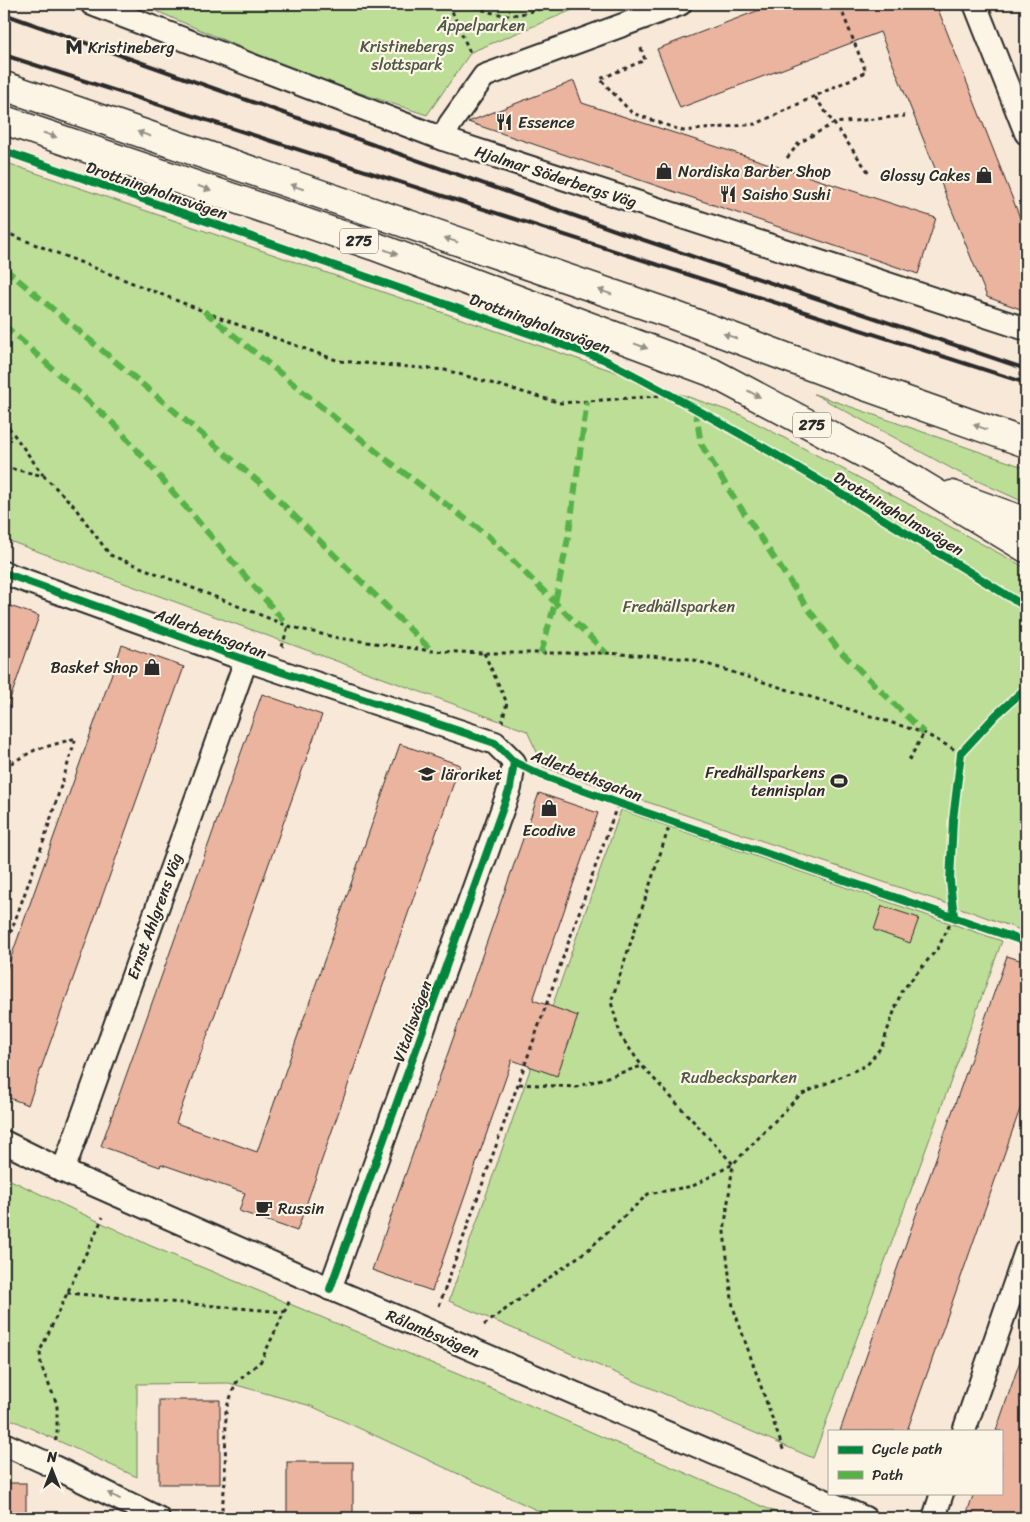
<svg xmlns="http://www.w3.org/2000/svg" width="1030" height="1522" font-family="Sriracha,sans-serif">
	<style>
		.green { fill: #bcde97; stroke: #748461 }
		.building { fill: #eab49e; stroke: #2b2b2b }
		.lines { fill: none; stroke-linecap: round; stroke-linejoin: round }
		.street-casing { stroke: #2b2b2b; stroke-width: 26 }
		.secondary-casing { stroke: #2b2b2b; stroke-width: 31 }
		.primary-casing { stroke: #2b2b2b; stroke-width: 31 }
		.highway-casing { stroke: #2b2b2b; stroke-width: 31 }
		.path { stroke: #2b2b2b; stroke-width: 3; stroke-dasharray: 4 4; stroke-linecap: butt }
		.street { stroke: #fcf5e5; stroke-width: 22 }
		.secondary { stroke: #fcf5e5; stroke-width: 28 }
		.primary { stroke: #fcf5e5; stroke-width: 28 }
		.highway { stroke: #fcf5e5; stroke-width: 28 }
		.rail { stroke: #2b2b2b; stroke-width: 4 }
		.quiet { stroke: #56b246; stroke-width: 6; stroke-dasharray: 12 6; stroke-linecap: butt }
		.cycleway-casing { stroke: #fcf5e5; stroke-width: 11 }
		.cycleway { stroke: #00873e; stroke-width: 8 }
		.oneway { fill: #949088 }
		.labels { text-anchor: middle; stroke-width: 4.5; stroke-linejoin: round; paint-order: stroke }
		.shield { fill: #fcf5e5; stroke: #6a6863; stroke-width: 1 }
		.shield-label { font-size: 15px; font-weight: bold; fill: #2b2b2b }
		.park-label { font-size: 16px; fill: #4f5846; stroke: #fcf5e5 }
		.poi-label { font-size: 16px; fill: #2b2b2b; stroke: #fcf5e5; text-anchor: start }
		.street-label { font-size: 16px; fill: #2b2b2b; stroke: #fcf5e5 }
	</style>
	<rect width="100%" height="100%" fill="#f8e8d7"/>
	<filter id="ink" filterUnits="userSpaceOnUse"><feTurbulence type="fractalNoise" baseFrequency=".02" numOctaves="2"/><feDisplacementMap in="SourceGraphic" scale="10" xChannelSelector="R" yChannelSelector="G"/><feConvolveMatrix kernelMatrix="1 2 1 2 8 2 1 2 1" color-interpolation-filters="sRGB"/></filter>
	<g filter="url(#ink)">
		<!-- green -->
		<g class="green">
			<polygon points="140,4 587,4 471,52 427,115 305,75"/>
			<polygon points="4,162 741,415 905,502 1026,568 1026,932 969,911 544,767 527,731 4,539"/>
			<polygon points="814,394 1026,468 1026,503 958,472"/>
			<polygon points="621,810 1002,941 813,1458 449,1301"/>
			<polygon points="4,1177 151,1246 467,1378 789,1518 554,1518 311,1406 229,1383 137,1384 137,1477 4,1416"/>
		</g>
		<!-- building -->
		<g class="building">
			<polygon points="775,4 936,4 1026,233 1026,311 987,297 880,32 680,108 657,49"/>
			<polygon points="574,81 582,103 936,218 918,274 468,122"/>
			<polygon points="4,604 39,616 7,708 4,708"/>
			<polygon points="122,645 184,667 28,1105 4,1096 4,977"/>
			<polygon points="262,694 322,715 176,1123 257,1152 400,744 460,765 297,1231 239,1211 245,1193 161,1164 160,1167 101,1146"/>
			<polygon points="539,793 598,813 533,1000 578,1016 557,1076 512,1060 432,1291 372,1270"/>
			<polygon points="882,906 919,918 910,943 874,930"/>
			<polygon points="1007,956 1026,962 1026,1092 907,1431 840,1431"/>
			<polygon points="1023,1352 1026,1353 1026,1518 965,1518 974,1493 1001,1493 1001,1431 996,1431"/>
			<rect x="159" y="1400" width="61" height="84"/>
			<rect x="287" y="1462" width="66" height="56"/>
			<rect x="4" y="1483" width="22" height="35"/>
		</g>
		<g class="lines">
			<!-- street casing -->
			<g class="street-casing">
				<g id="street">
					<polyline points="92,4 443,139 1026,329"/>
					<polyline points="975,4 1026,133"/>
					<polyline points="443,139 450,124 484,76 680,4"/>
					<polyline points="4,573 246,660 495,743 514,762 510,788 330,1289"/>
					<polyline points="4,1142 63,1171 299,1275 865,1518"/>
					<polyline points="63,1171 246,660"/>
					<polyline points="964,1431 1026,1251"/>
					<polyline points="4,1444 44,1462 158,1518"/>
					<polyline points="934,1518 942,1493"/>
				</g>
			</g>
			<!-- secondary casing -->
			<g class="secondary-casing">
				<polyline id="secondary" points="952,495 1026,522"/>
			</g>
			<!-- primary casing -->
			<g class="primary-casing">
				<g id="primary">
					<polyline points="4,86 668,313 842,378 1026,443"/>
					<polyline points="4,120 374,246 711,372 914,480"/>
				</g>
			</g>
			<!-- highway casing -->
			<g class="highway-casing">
				<polyline id="highway" points="914,480 1026,548"/>
			</g>
			<!-- path -->
			<g class="path">
				<polyline points="449,4 471,55"/>
				<path d="M467,4c39,15 45,14 84,1l3,5 12,-6"/>
				<polyline points="641,48 645,60 600,79 632,113 683,131 756,124 866,72 839,4"/>
				<polyline points="815,97 869,173"/>
				<polyline points="787,158 799,143 834,123 905,116"/>
				<polyline points="4,232 236,324 339,361 445,370 561,403 673,395"/>
				<polyline points="4,421 43,475"/>
				<polyline points="4,467 44,476 73,505 110,555 288,626 338,638 432,651 484,653 606,653 691,659 924,733 961,753"/>
				<polyline points="282,647 288,626"/>
				<polyline points="484,653 507,703 502,722"/>
				<polyline points="909,760 924,733"/>
				<polyline points="4,767 35,750 76,738 44,840 4,951"/>
				<polyline points="671,821 611,1002 621,1037 642,1066 733,1164 724,1232 733,1307 784,1452"/>
				<polyline points="519,1084 576,1087 642,1066"/>
				<polyline points="67,1293 284,1312"/>
				<polyline points="439,1306 618,803"/>
				<polyline points="484,1325 589,1249 648,1194 693,1186 733,1164 800,1095 867,1065 882,1046 901,992 938,948 954,916"/>
				<polyline points="55,1441 57,1436 57,1404 41,1366 40,1351 103,1217"/>
				<polyline points="221,1518 225,1482 226,1409 236,1383 261,1361 290,1300"/>
			</g>
			<!-- street -->
			<use href="#street" class="street"/>
			<!-- secondary -->
			<use href="#secondary" class="secondary"/>
			<!-- primary -->
			<use href="#primary" class="primary"/>
			<!-- highway -->
			<use href="#highway" class="highway"/>
			<!-- rail -->
			<g class="rail">
				<polyline points="4,14 626,234 1026,369"/>
				<polyline points="4,55 1026,383"/>
			</g>
			<!-- quiet -->
			<g class="quiet">
				<polyline points="4,268 266,488 432,651"/>
				<polyline points="204,311 383,457 487,535 606,653"/>
				<polyline points="4,325 117,427 288,626"/>
				<polyline points="695,408 701,444 729,490 802,600 837,648 924,733"/>
				<polyline points="541,653 555,603 569,533 587,401"/>
			</g>
			<!-- cycleway casing -->
			<g class="cycleway-casing">
				<g id="cycleway">
					<path d="M4,151l599,208c145,75 284,162 423,248"/>
					<polyline points="4,573 246,660 495,743 514,762 541,775 618,803 1026,942"/>
					<polyline points="954,916 950,881 953,820 961,753 996,715 1026,688"/>
					<polyline points="330,1289 510,788 514,762"/>
				</g>
			</g>
			<!-- cycleway -->
			<use href="#cycleway" class="cycleway"/>
		</g>
		<!-- one-way arrows -->
		<defs><path id="oneway-solid" d="M-6-.8H1V-3.2L6.5 0L1 3.2V.8H-6Z" transform="scale(1.25)"/></defs>
		<g class="oneway">
			<use href="#oneway-solid" transform="translate(144 134) rotate(-161)"/>
			<use href="#oneway-solid" transform="translate(50 135) rotate(19)"/>
			<use href="#oneway-solid" transform="translate(297 187) rotate(-161)"/>
			<use href="#oneway-solid" transform="translate(204 188) rotate(19)"/>
			<use href="#oneway-solid" transform="translate(451 240) rotate(-161)"/>
			<use href="#oneway-solid" transform="translate(391 252) rotate(21)"/>
			<use href="#oneway-solid" transform="translate(605 292) rotate(-161)"/>
			<use href="#oneway-solid" transform="translate(730 336) rotate(-160)"/>
			<use href="#oneway-solid" transform="translate(641 346) rotate(21)"/>
			<use href="#oneway-solid" transform="translate(754 394) rotate(28)"/>
			<use href="#oneway-solid" transform="translate(980 427) rotate(-160)"/>
			<use href="#oneway-solid" transform="translate(114 1496) rotate(-153)"/>
		</g>
	</g>
	<!-- icons -->
	<defs>
		<g id="metro-bare" transform="scale(1.35)"><path d="M-5.5 5V-5H-3L0 0L3-5H5.5V5H3V-.5L0 4L-3-.5V5Z" fill="#2b2b2b" stroke="#fcf5e5" stroke-width="2.5" paint-order="stroke"/></g>
		<g id="restaurant-bare" transform="scale(1.35)"><path d="M-5-6h1v4h1v-4h1v4h1v-4h1v5L-1.5 .5V6h-2V.5L-5-1ZM5-6V6H3V1.5H1.5Q1.5-4 5-6Z" fill="#2b2b2b" stroke="#fcf5e5" stroke-width="2.5" paint-order="stroke"/></g>
		<g id="shop-bare" transform="scale(1.35)"><path d="M-5-2.5h2.3a2.7 3.5 0 0 1 5.4 0H5L5.5 6h-11ZM-1.5-2.5h3a1.5 2.3 0 0 0-3 0Z" fill="#2b2b2b" stroke="#fcf5e5" stroke-width="2.5" paint-order="stroke"/></g>
		<g id="school-bare" transform="scale(1.35)"><path d="M0-5L7-2L0 1L-7-2ZM-4 1L0 2.5L4 1V4Q0 6-4 4Z" fill="#2b2b2b" stroke="#fcf5e5" stroke-width="2.5" paint-order="stroke"/></g>
		<g id="stadium-bare" transform="scale(1.35)"><path d="M0-5a6.5 5 0 1 0 0 10a6.5 5 0 1 0 0-10ZM-3.5-1.8h7v3.6h-7Z" fill="#2b2b2b" stroke="#fcf5e5" stroke-width="2.5" paint-order="stroke"/></g>
		<g id="cafe-bare" transform="scale(1.35)"><path d="M-5.5-4.5H6V0H3Q3 3.5 0 3.5H-2.5Q-5.5 3.5-5.5 0ZM3-3.2v2h1.7v-2ZM-6 4.5H4V6H-6Z" fill="#2b2b2b" stroke="#fcf5e5" stroke-width="2.5" paint-order="stroke"/></g>
	</defs>
	<g fill-rule="evenodd">
		<use href="#metro-bare" x="74" y="47"/>
		<use href="#restaurant-bare" x="504" y="122"/>
		<use href="#shop-bare" x="664" y="171"/>
		<use href="#shop-bare" x="984" y="175"/>
		<use href="#restaurant-bare" x="728" y="194"/>
		<use href="#shop-bare" x="152" y="667"/>
		<use href="#school-bare" x="427" y="774"/>
		<use href="#stadium-bare" x="839" y="781"/>
		<use href="#shop-bare" x="549" y="808"/>
		<use href="#cafe-bare" x="264" y="1208"/>
	</g>
	<g class="labels">
		<!-- shield labels -->
		<g class="shield">
			<rect x="340" y="228.5" width="38" height="25" rx="4"/>
			<rect x="793" y="412.5" width="38" height="25" rx="4"/>
		</g>
		<g class="shield-label">
			<text x="359" y="246">275</text>
			<text x="812" y="430">275</text>
		</g>
		<!-- park labels -->
		<g class="park-label">
			<text x="481" y="31">Äppelparken</text>
			<text x="407" y="52">Kristinebergs<tspan x="407" dy="18">slottspark</tspan></text>
			<text x="679" y="612">Fredhällsparken</text>
			<text x="739" y="1083">Rudbecksparken</text>
		</g>
		<!-- poi labels -->
		<g class="poi-label">
			<text x="88" y="53">Kristineberg</text>
			<text x="518" y="128">Essence</text>
			<text x="678" y="177">Nordiska Barber Shop</text>
			<text x="970" y="181" text-anchor="end">Glossy Cakes</text>
			<text x="742" y="200">Saisho Sushi</text>
			<text x="138" y="673" text-anchor="end">Basket Shop</text>
			<text x="825" y="778" text-anchor="end">Fredhällsparkens<tspan x="825" dy="18">tennisplan</tspan></text>
			<text x="441" y="780">läroriket</text>
			<text x="549" y="836" text-anchor="middle">Ecodive</text>
			<text x="278" y="1214">Russin</text>
		</g>
		<!-- street labels -->
		<g class="street-label">
			<text transform="translate(556 176) rotate(18)" y="6">Hjalmar Söderbergs Väg</text>
			<text transform="translate(157 190) rotate(19)" y="6">Drottningholmsvägen</text>
			<text transform="translate(540 323) rotate(20)" y="6">Drottningholmsvägen</text>
			<text transform="translate(899 513) rotate(31)" y="6">Drottningholmsvägen</text>
			<text transform="translate(211 633) rotate(20)" y="6">Adlerbethsgatan</text>
			<text transform="translate(587 775) rotate(21)" y="6">Adlerbethsgatan</text>
			<text transform="translate(154 916) rotate(-70)" y="6">Ernst Ahlgrens Väg</text>
			<text transform="translate(412 1021) rotate(-70)" y="6">Vitalisvägen</text>
			<text transform="translate(433 1333) rotate(23)" y="6">Rålambsvägen</text>
		</g>
	</g>
	<!-- margin -->
	<rect width="1030" height="1522" fill="none" stroke="#fcf5e5" stroke-width="20"/>
	<rect x="10" y="10" width="1010" height="1502" fill="none" stroke="#2b2b2b" stroke-width="2" filter="url(#ink)"/>
	<!-- legend -->
	<rect x="828" y="1430" width="175" height="65" fill="#fcf5e5" stroke="#a8a49b"/>
	<rect x="838" y="1446" width="25" height="8" fill="#00873e" stroke="#a8a49b"/>
	<text x="872" y="1454" font-size="15" fill="#2b2b2b">Cycle path</text>
	<rect x="838" y="1471" width="25" height="8" fill="#56b246" stroke="#a8a49b"/>
	<text x="872" y="1480" font-size="15" fill="#2b2b2b">Path</text>
	<!-- north arrow -->
	<g transform="translate(52 1470)" stroke="#fcf5e5" stroke-width="4" paint-order="stroke">
	<path d="M0-4L9 19L0 12L-9 19Z" fill="#2b2b2b"/>
	<text y="-8" font-size="14" font-weight="bold" text-anchor="middle" fill="#2b2b2b">N</text>
	</g>
</svg>
